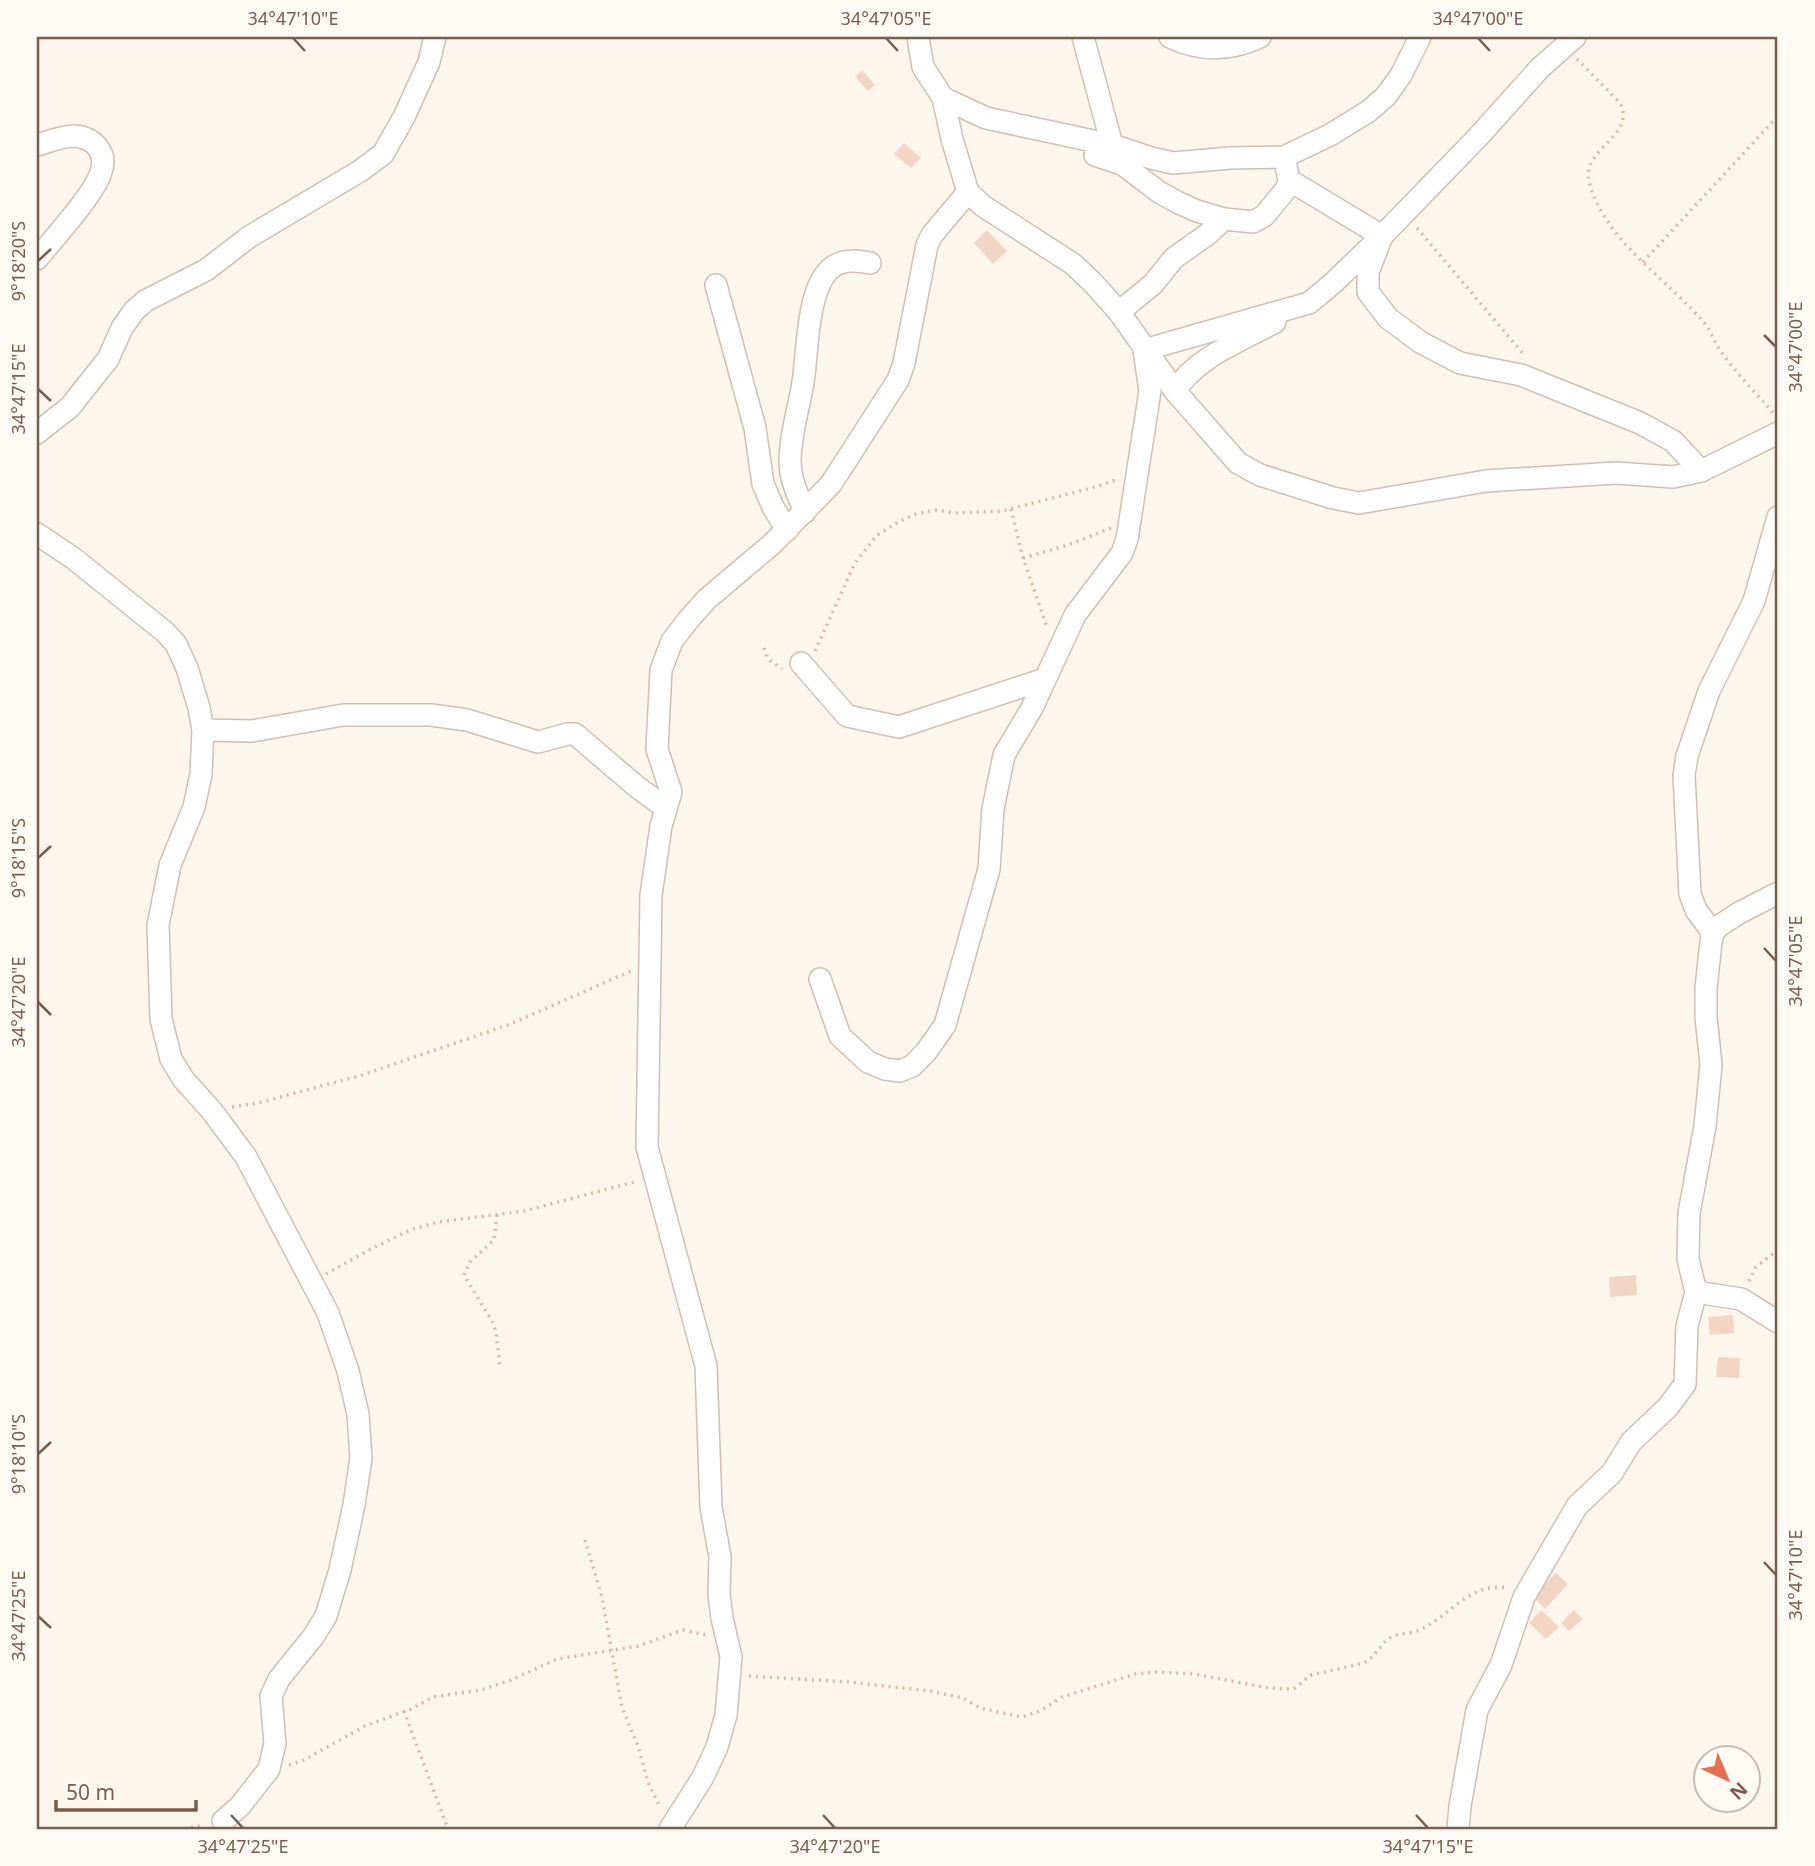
<svg xmlns="http://www.w3.org/2000/svg" width="1815" height="1866" font-family="'Noto Sans',sans-serif">
	<style>
		.building { fill: #f3d5c3 }
		.lines { fill: none; stroke-linecap: round; stroke-linejoin: round }
		.street-casing { stroke: #d1beb0; stroke-width: 24 }
		.path { stroke: #d9b8a5; stroke-width: 3.5; stroke-dasharray: 2 5; stroke-linecap: butt }
		.street { stroke: #fff; stroke-width: 21 }
		.ticks { fill: none; stroke: #7a5c4d; stroke-width: 2.5 }
		.neatline { fill: none; stroke: #7a5c4d; stroke-width: 2.5 }
		.ticks-label { font-size: 18px; text-anchor: middle; fill: #7a5c4d }
	</style>
	<rect width="100%" height="100%" fill="#fdf6ec"/>
	<!-- building -->
	<g class="building">
		<polygon points="862,70 875,85 868,91 855,77"/>
		<polygon points="904,143 921,158 911,168 894,154"/>
		<polygon points="987,230 1007,251 993,264 974,243"/>
		<polygon points="1636,1275 1637,1295 1610,1297 1609,1277"/>
		<polygon points="1733,1315 1734,1333 1710,1335 1708,1317"/>
		<polygon points="1718,1357 1740,1358 1739,1378 1716,1377"/>
		<polygon points="1556,1573 1568,1584 1545,1609 1533,1597"/>
		<polygon points="1541,1610 1559,1627 1546,1639 1529,1623"/>
		<polygon points="1574,1610 1583,1619 1569,1631 1561,1623"/>
	</g>
	<g class="lines">
		<!-- street casing -->
		<g class="street-casing">
			<g id="street">
				<polyline points="918,37 923,67 943,98 952,139 968,192 983,206 1073,264 1093,283 1119,312 1175,391 1238,463 1260,475 1333,498 1359,503 1486,481 1616,473 1673,477 1701,471 1778,433"/>
				<polyline points="1083,37 1112,145"/>
				<path d="M1170,37c31,15 60,14 90,0"/>
				<polyline points="943,98 986,118 1112,145 1151,158 1173,163 1230,158 1284,157 1330,135 1369,111 1386,96 1401,75 1420,37"/>
				<path d="M37,145c11,-3 25,-9 37,-9 19,1 34,16 27,36 -7,23 -48,67 -64,87"/>
				<polyline points="1095,155 1122,164 1159,192 1179,203 1197,211 1224,219"/>
				<polyline points="1289,180 1382,236 1368,272 1368,292 1388,318 1420,342 1460,363 1521,375 1640,423 1673,441 1701,471"/>
				<polyline points="716,285 755,428 763,484 773,507 787,530"/>
				<polyline points="1119,312 1153,284 1174,258 1208,234 1224,219 1253,222 1264,216 1287,188 1289,180 1286,166"/>
				<path d="M1175,391c21,-34 66,-50 100,-69"/>
				<polyline points="37,433 70,407 81,393 108,359 122,328 134,311 145,301 206,270 249,237 360,171 383,154 404,117 429,62 435,37"/>
				<path d="M805,512c-7,-17 -15,-32 -15,-51 0,-26 9,-53 13,-79 5,-28 3,-98 31,-116 11,-7 24,-5 36,-3"/>
				<polyline points="37,534 73,558 165,632 176,644 187,668 199,708 203,730 201,774 194,807 170,865 158,925 161,1019 171,1059 184,1080 212,1111 246,1157 328,1313 348,1371 358,1414 361,1458 354,1505 340,1570 326,1616 313,1637 279,1679 271,1696 275,1743 269,1769 240,1806 223,1821"/>
				<polyline points="801,663 847,716 899,727 1045,679"/>
				<polyline points="203,730 252,731 343,715 431,715 467,720 538,742 568,734 575,734 637,787 666,808"/>
				<polyline points="1713,933 1696,910 1690,894 1684,775 1687,756 1709,691 1754,601 1778,517"/>
				<polyline points="820,979 840,1036 868,1062 885,1069 900,1071 912,1066 926,1052 945,1025 989,869 993,809 1004,755 1032,708 1075,615 1122,553 1127,539 1150,391 1144,350 1309,303 1332,284 1382,236 1478,137 1540,68 1575,37"/>
				<polyline points="1696,1292 1741,1299 1778,1322"/>
				<polyline points="670,1829 703,1777 717,1747 726,1715 731,1657 722,1618 719,1594 720,1557 711,1507 706,1366 647,1147 651,895 661,826 671,792 657,749 661,670 672,641 689,619 707,599 772,544 831,484 898,380 904,363 927,245 932,235 968,192"/>
				<polyline points="1458,1829 1460,1806 1477,1710 1501,1665 1524,1597 1577,1506 1612,1473 1631,1442 1668,1407 1685,1384 1687,1326 1696,1292 1688,1259 1689,1213 1705,1126 1711,1065 1706,1017 1706,988 1711,942 1713,933 1719,926 1739,913 1778,893"/>
			</g>
		</g>
		<!-- path -->
		<g class="path">
			<path d="M1577,59l43,44c17,33 -39,46 -31,78 14,59 80,99 117,144 5,7 8,16 13,24 16,23 37,44 56,66"/>
			<polyline points="1417,228 1525,356"/>
			<polyline points="1643,262 1778,116"/>
			<polyline points="1011,509 1023,558 1047,627"/>
			<polyline points="1023,558 1068,545 1111,528"/>
			<polyline points="764,648 768,659 782,669"/>
			<polyline points="815,651 855,563 876,536 898,522 916,514 936,510 955,513 1002,511 1099,486 1118,479"/>
			<polyline points="232,1107 258,1103 359,1076 508,1025 631,971"/>
			<polyline points="497,1215 494,1240 470,1262 464,1275 492,1321 496,1332 500,1367"/>
			<polyline points="326,1274 369,1250 410,1230 438,1222 524,1211 638,1181"/>
			<polyline points="1749,1281 1756,1267 1778,1250"/>
			<polyline points="585,1540 602,1597 622,1708 638,1746 648,1782 660,1807"/>
			<path d="M749,1676l100,6 81,9 33,7 17,10 42,9 18,-6 22,-14 73,-23 23,-2 36,2 75,14 19,1 7,-1 16,-13 53,-12c11,-6 15,-17 24,-24 8,-6 22,-5 32,-9 31,-15 50,-48 87,-42"/>
			<polyline points="404,1711 448,1829"/>
			<polyline points="289,1765 302,1761 365,1726 411,1709 433,1697 481,1690 511,1680 557,1659 638,1646 683,1630 706,1635"/>
			<polyline points="184,1829 204,1825"/>
		</g>
		<!-- street -->
		<use href="#street" class="street"/>
	</g>
	<!-- ticks -->
	<path class="ticks" d="M293,38l12,13M886,38l12,13M1478,38l12,13M38,261l13,-12M1764,335l12,12M38,389l13,12M38,858l13,-12M1764,948l12,13M38,1002l13,13M38,1454l13,-12M1764,1562l12,13M38,1616l13,12M231,1815l12,13M823,1815l12,13M1416,1815l12,13"/>
	<!-- border -->
	<rect width="1815" height="1866" fill="none" stroke="#fffaf3" stroke-width="77"/>
	<!-- north arrow -->
	<g transform="translate(1727 1779) rotate(136)"><circle r="33" fill="#fffaf3" stroke="#cabbb1" stroke-width="2"/>
	<path d="M0-5L12 26L0 18L-12 26Z" fill="#e76f51"/>
	<text y="-10" font-size="19" font-weight="bold" text-anchor="middle" fill="#7a5c4d">N</text>
	</g>
	<!-- scale -->
	<path d="M56 1800v10h140v-10" fill="none" stroke="#7a5c4d" stroke-width="3.5"/>
	<text x="66" y="1800" font-size="21" fill="#7a5c4d" stroke="#fffaf3" stroke-width="5" paint-order="stroke">50 m</text>
	<rect x="38" y="38" width="1738" height="1790" class="neatline"/>
	<g class="ticks-label">
		<text x="293" y="25">34°47'10"E</text>
		<text x="886" y="25">34°47'05"E</text>
		<text x="1478" y="25">34°47'00"E</text>
		<text transform="translate(19 261) rotate(-90)" y="6">9°18'20"S</text>
		<text transform="translate(1796 347) rotate(-90)" y="6">34°47'00"E</text>
		<text transform="translate(19 389) rotate(-90)" y="6">34°47'15"E</text>
		<text transform="translate(19 858) rotate(-90)" y="6">9°18'15"S</text>
		<text transform="translate(1796 961) rotate(-90)" y="6">34°47'05"E</text>
		<text transform="translate(19 1002) rotate(-90)" y="6">34°47'20"E</text>
		<text transform="translate(19 1454) rotate(-90)" y="6">9°18'10"S</text>
		<text transform="translate(1796 1575) rotate(-90)" y="6">34°47'10"E</text>
		<text transform="translate(19 1616) rotate(-90)" y="6">34°47'25"E</text>
		<text x="243" y="1853">34°47'25"E</text>
		<text x="835" y="1853">34°47'20"E</text>
		<text x="1428" y="1853">34°47'15"E</text>
	</g>
</svg>
